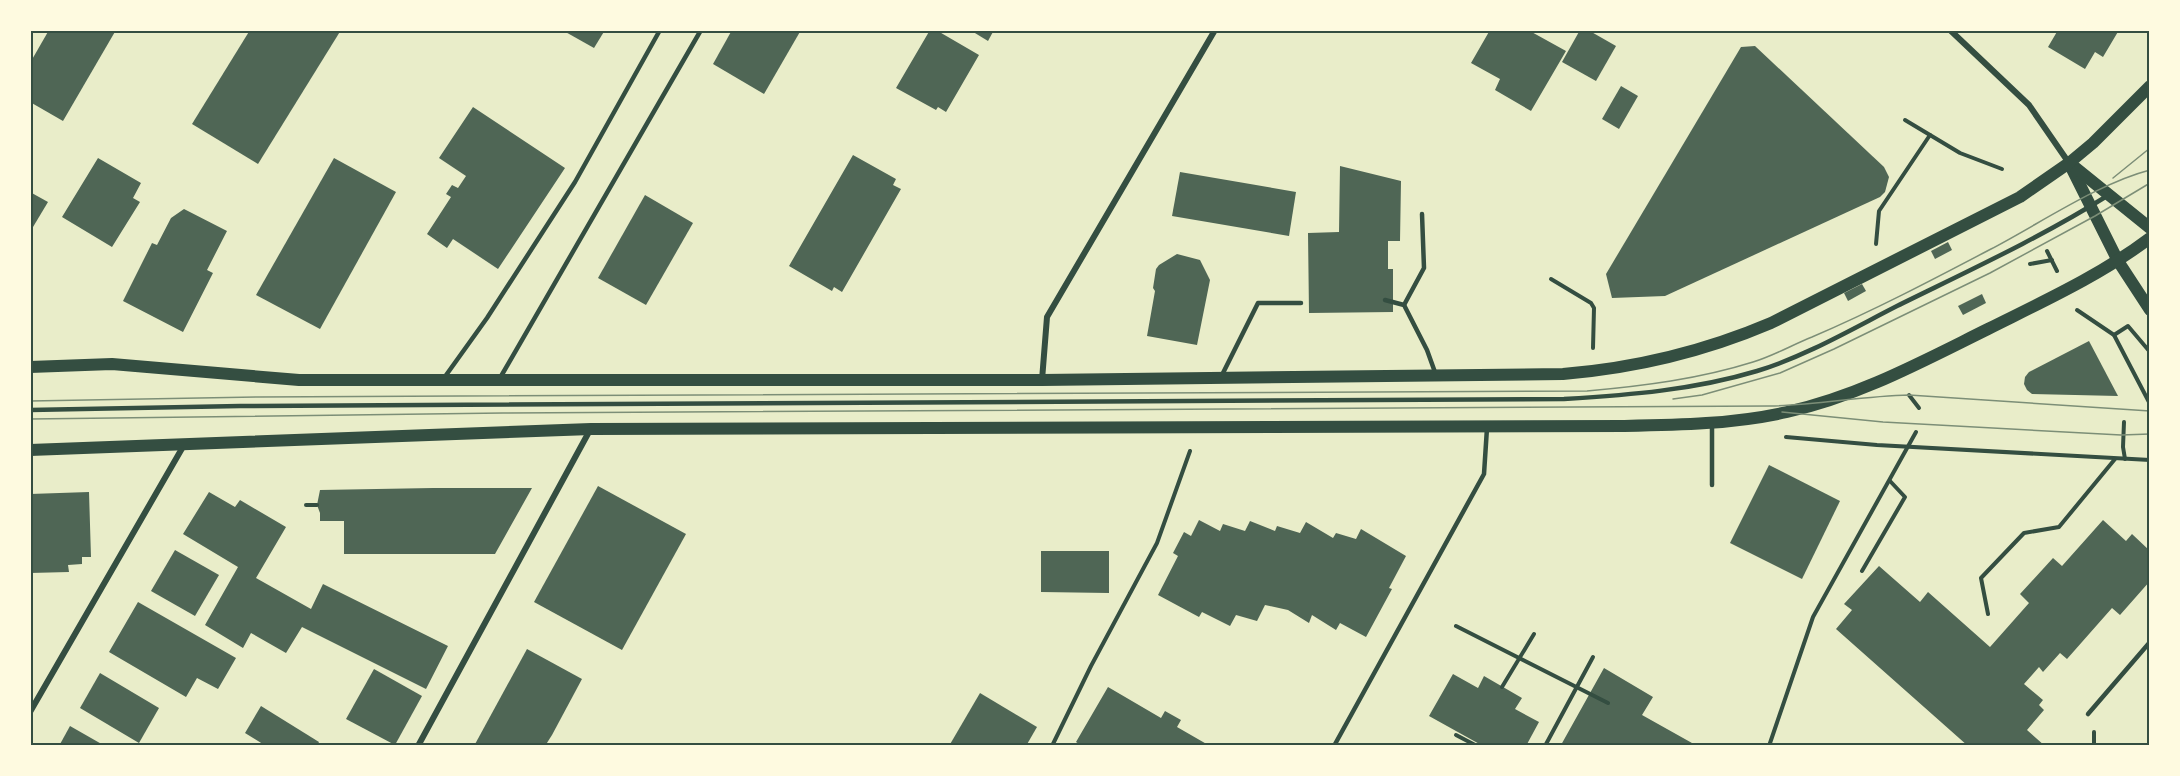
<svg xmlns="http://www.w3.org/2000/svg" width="2180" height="776" font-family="'Fira Sans',sans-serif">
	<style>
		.building { fill: #4f6655 }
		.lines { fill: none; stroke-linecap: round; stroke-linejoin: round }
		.path { stroke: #344e41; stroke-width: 4 }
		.service { stroke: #344e41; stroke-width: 4.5 }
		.minor { stroke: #344e41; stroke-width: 6 }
		.secondary { stroke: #344e41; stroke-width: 12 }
		.tram { stroke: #7c8e77; stroke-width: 1.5 }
		.neatline { fill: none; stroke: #344e41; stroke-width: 2 }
	</style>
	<rect width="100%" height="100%" fill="#e9edc9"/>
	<!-- building -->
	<g class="building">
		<polygon points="49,30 116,30 63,121 30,102 30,63"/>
		<polygon points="250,30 341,30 258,164 192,124"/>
		<polygon points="562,30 605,30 594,48"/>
		<polygon points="732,30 801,30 764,94 713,64"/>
		<polygon points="930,30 936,30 979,55 946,112 938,107 936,110 896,88"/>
		<polygon points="970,30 994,30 988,41"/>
		<polygon points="1490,30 1528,30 1566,51 1531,111 1495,90 1500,79 1471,63"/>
		<polygon points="1580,30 1588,30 1616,46 1596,81 1562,62"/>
		<polygon points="2058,30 2119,30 2103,57 2095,52 2085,69 2048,47"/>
		<polygon points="1755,46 1884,167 1889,177 1885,192 1880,197 1665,296 1612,298 1606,274 1741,47"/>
		<polygon points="1621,86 1638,96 1619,129 1602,119"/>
		<polygon points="473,107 565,168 498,269 453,239 447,248 427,234 451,197 446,194 452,185 458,188 466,176 439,158"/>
		<polygon points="853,155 896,179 893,185 901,189 842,292 834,287 832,291 789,266"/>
		<polygon points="98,158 141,183 133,198 140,202 112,247 62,217"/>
		<polygon points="334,158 396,192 320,329 256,295"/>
		<polygon points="1340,166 1401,181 1400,241 1388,241 1388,269 1393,269 1393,312 1309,313 1308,233 1339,232"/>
		<polygon points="1180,172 1296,192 1289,236 1172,216"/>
		<polygon points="30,192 48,202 30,232"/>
		<polygon points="645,195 693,223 646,305 598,278"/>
		<polygon points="184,209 227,231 207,270 213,273 183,332 123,301 152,243 157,245 171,218"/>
		<polygon points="1948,242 1952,250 1935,259 1931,251"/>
		<polygon points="1177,254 1200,260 1210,280 1197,345 1147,336 1155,291 1153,288 1156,269 1159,265"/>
		<polygon points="1862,284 1866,291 1848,301 1844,293"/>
		<polygon points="1982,294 1986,303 1963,315 1958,306"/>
		<polygon points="2089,341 2118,396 2032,394 2027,390 2024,384 2025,377 2029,372"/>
		<polygon points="1769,465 1840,501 1802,579 1730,543"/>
		<polygon points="598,486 686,534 622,650 534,602"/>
		<polygon points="433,488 532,488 495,554 344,554 344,521 320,521 320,513 317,505 320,490"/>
		<polygon points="89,492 91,557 82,557 82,564 68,565 69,572 30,573 30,494"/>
		<polygon points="209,492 235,507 240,500 286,527 256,578 311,609 323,584 448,646 426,689 302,627 286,653 251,633 243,648 205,625 238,567 183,534"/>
		<polygon points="1199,520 1220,531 1223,524 1245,531 1250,521 1275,531 1277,526 1300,533 1306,522 1333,538 1336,533 1356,539 1361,529 1406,556 1389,588 1392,589 1366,637 1340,623 1336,630 1312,615 1309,623 1288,610 1265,605 1257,621 1236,615 1230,626 1202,612 1199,617 1158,595 1178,556 1173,553 1184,532 1191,536"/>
		<polygon points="2103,520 2126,541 2132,534 2150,551 2150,581 2120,615 2112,608 2067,659 2060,653 2043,672 2039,667 2024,684 2043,700 2039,705 2044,710 2027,730 2045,746 1968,746 1836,629 1852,610 1844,604 1879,566 1920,602 1928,592 1990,647 2029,603 2020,594 2053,558 2062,566"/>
		<polygon points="175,550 219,575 195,616 151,591"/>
		<polygon points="1041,551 1109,551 1109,593 1041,592"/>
		<polygon points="138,602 236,658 218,689 197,678 186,697 109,652"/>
		<polygon points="527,649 582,679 552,735 545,746 474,746"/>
		<polygon points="1604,668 1653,697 1642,715 1692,743 1690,746 1561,745"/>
		<polygon points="374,669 422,696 395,745 346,719"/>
		<polygon points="100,673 159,708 139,743 80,708"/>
		<polygon points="1453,674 1478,688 1484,676 1522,698 1515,709 1539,722 1526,746 1483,746 1429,716"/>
		<polygon points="1108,687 1161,718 1165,711 1181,720 1177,727 1210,746 1082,746 1076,742"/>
		<polygon points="980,693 1037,727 1026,746 949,746"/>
		<polygon points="261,706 319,742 317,746 266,746 245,733"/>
		<polygon points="70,726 105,746 59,746"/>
	</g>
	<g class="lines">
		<!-- path -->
		<g class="path">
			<polyline points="1905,120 1960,153 2002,169"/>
			<polyline points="1876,244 1879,211 1930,135"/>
			<polyline points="2047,251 2057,271"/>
			<polyline points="2030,264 2052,260"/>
			<polyline points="1551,279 1591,303 1594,308 1593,348"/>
			<polyline points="2077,310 2114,335 2150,404"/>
			<polyline points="2114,335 2128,326 2150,352"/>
			<polyline points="1909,395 1919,408"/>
			<polyline points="2124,422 2123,447 2125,459"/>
			<polyline points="1786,437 1877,445 2150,460"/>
			<polyline points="306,505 317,505"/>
			<polyline points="1862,571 1905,497 1890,481"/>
			<polyline points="1988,614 1981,578 2024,533 2059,527 2115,459"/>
			<polyline points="1456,626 1608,703"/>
			<polyline points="1502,687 1534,634"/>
			<polyline points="1456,735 1477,746"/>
			<polyline points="1052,746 1091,666 1157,543 1190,451"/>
			<polyline points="1545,746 1593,657"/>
			<polyline points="1769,746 1813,617 1916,432"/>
			<polyline points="2094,746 2094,732"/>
		</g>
		<!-- service -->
		<g class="service">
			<polyline points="1385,300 1404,305 1427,350 1436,375"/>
			<polyline points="1404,305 1424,268 1422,214"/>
			<polyline points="1222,375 1258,303 1301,303"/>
			<polyline points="444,378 487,318 575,182 660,30"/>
			<polyline points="500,378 701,30"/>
			<path d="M30,410l210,-4 1324,-7c65,-4 130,-9 193,-28 49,-15 95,-42 140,-65 71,-35 143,-68 210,-110"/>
			<polyline points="1712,425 1712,485"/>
			<polyline points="2088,714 2150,642"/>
			<polyline points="1334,746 1484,474 1487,428"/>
		</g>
		<!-- minor -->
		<g class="minor">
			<polyline points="1950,30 2029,105 2069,163"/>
			<polyline points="1042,380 1047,317 1215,30"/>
			<polyline points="30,712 184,445"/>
			<polyline points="418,746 590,430"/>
		</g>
		<!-- secondary -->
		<g class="secondary">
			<polyline points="2069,163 2118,261 2150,310"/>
			<polyline points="2072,165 2150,228"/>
			<path d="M30,367l82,-3 187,16h743l521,-6c73,-6 140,-22 208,-51l249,-126 49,-34 24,-20 57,-57"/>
			<path d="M30,450l561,-21 1033,-3c54,-1 110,-2 163,-14 72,-16 136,-51 201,-83 56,-28 113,-54 162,-91"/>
		</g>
		<!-- tram -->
		<g class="tram">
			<polyline points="2113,178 2150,148"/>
			<polyline points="1673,399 1702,395 1780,373 1834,349 1990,273 2095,216 2150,183"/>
			<path d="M30,401l228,-4 1329,-6c56,-5 112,-12 166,-29 20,-6 39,-17 59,-25 61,-26 120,-57 179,-88 48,-25 108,-66 159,-79"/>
			<polyline points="1782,412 1883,422 2121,435 2150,434"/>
			<path d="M30,419l473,-6 1267,-7c47,-1 92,-10 139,-11l241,16"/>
		</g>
	</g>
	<!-- border -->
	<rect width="2180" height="776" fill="none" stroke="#fefae0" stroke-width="63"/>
	<rect x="32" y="32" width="2116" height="712" class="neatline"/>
</svg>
